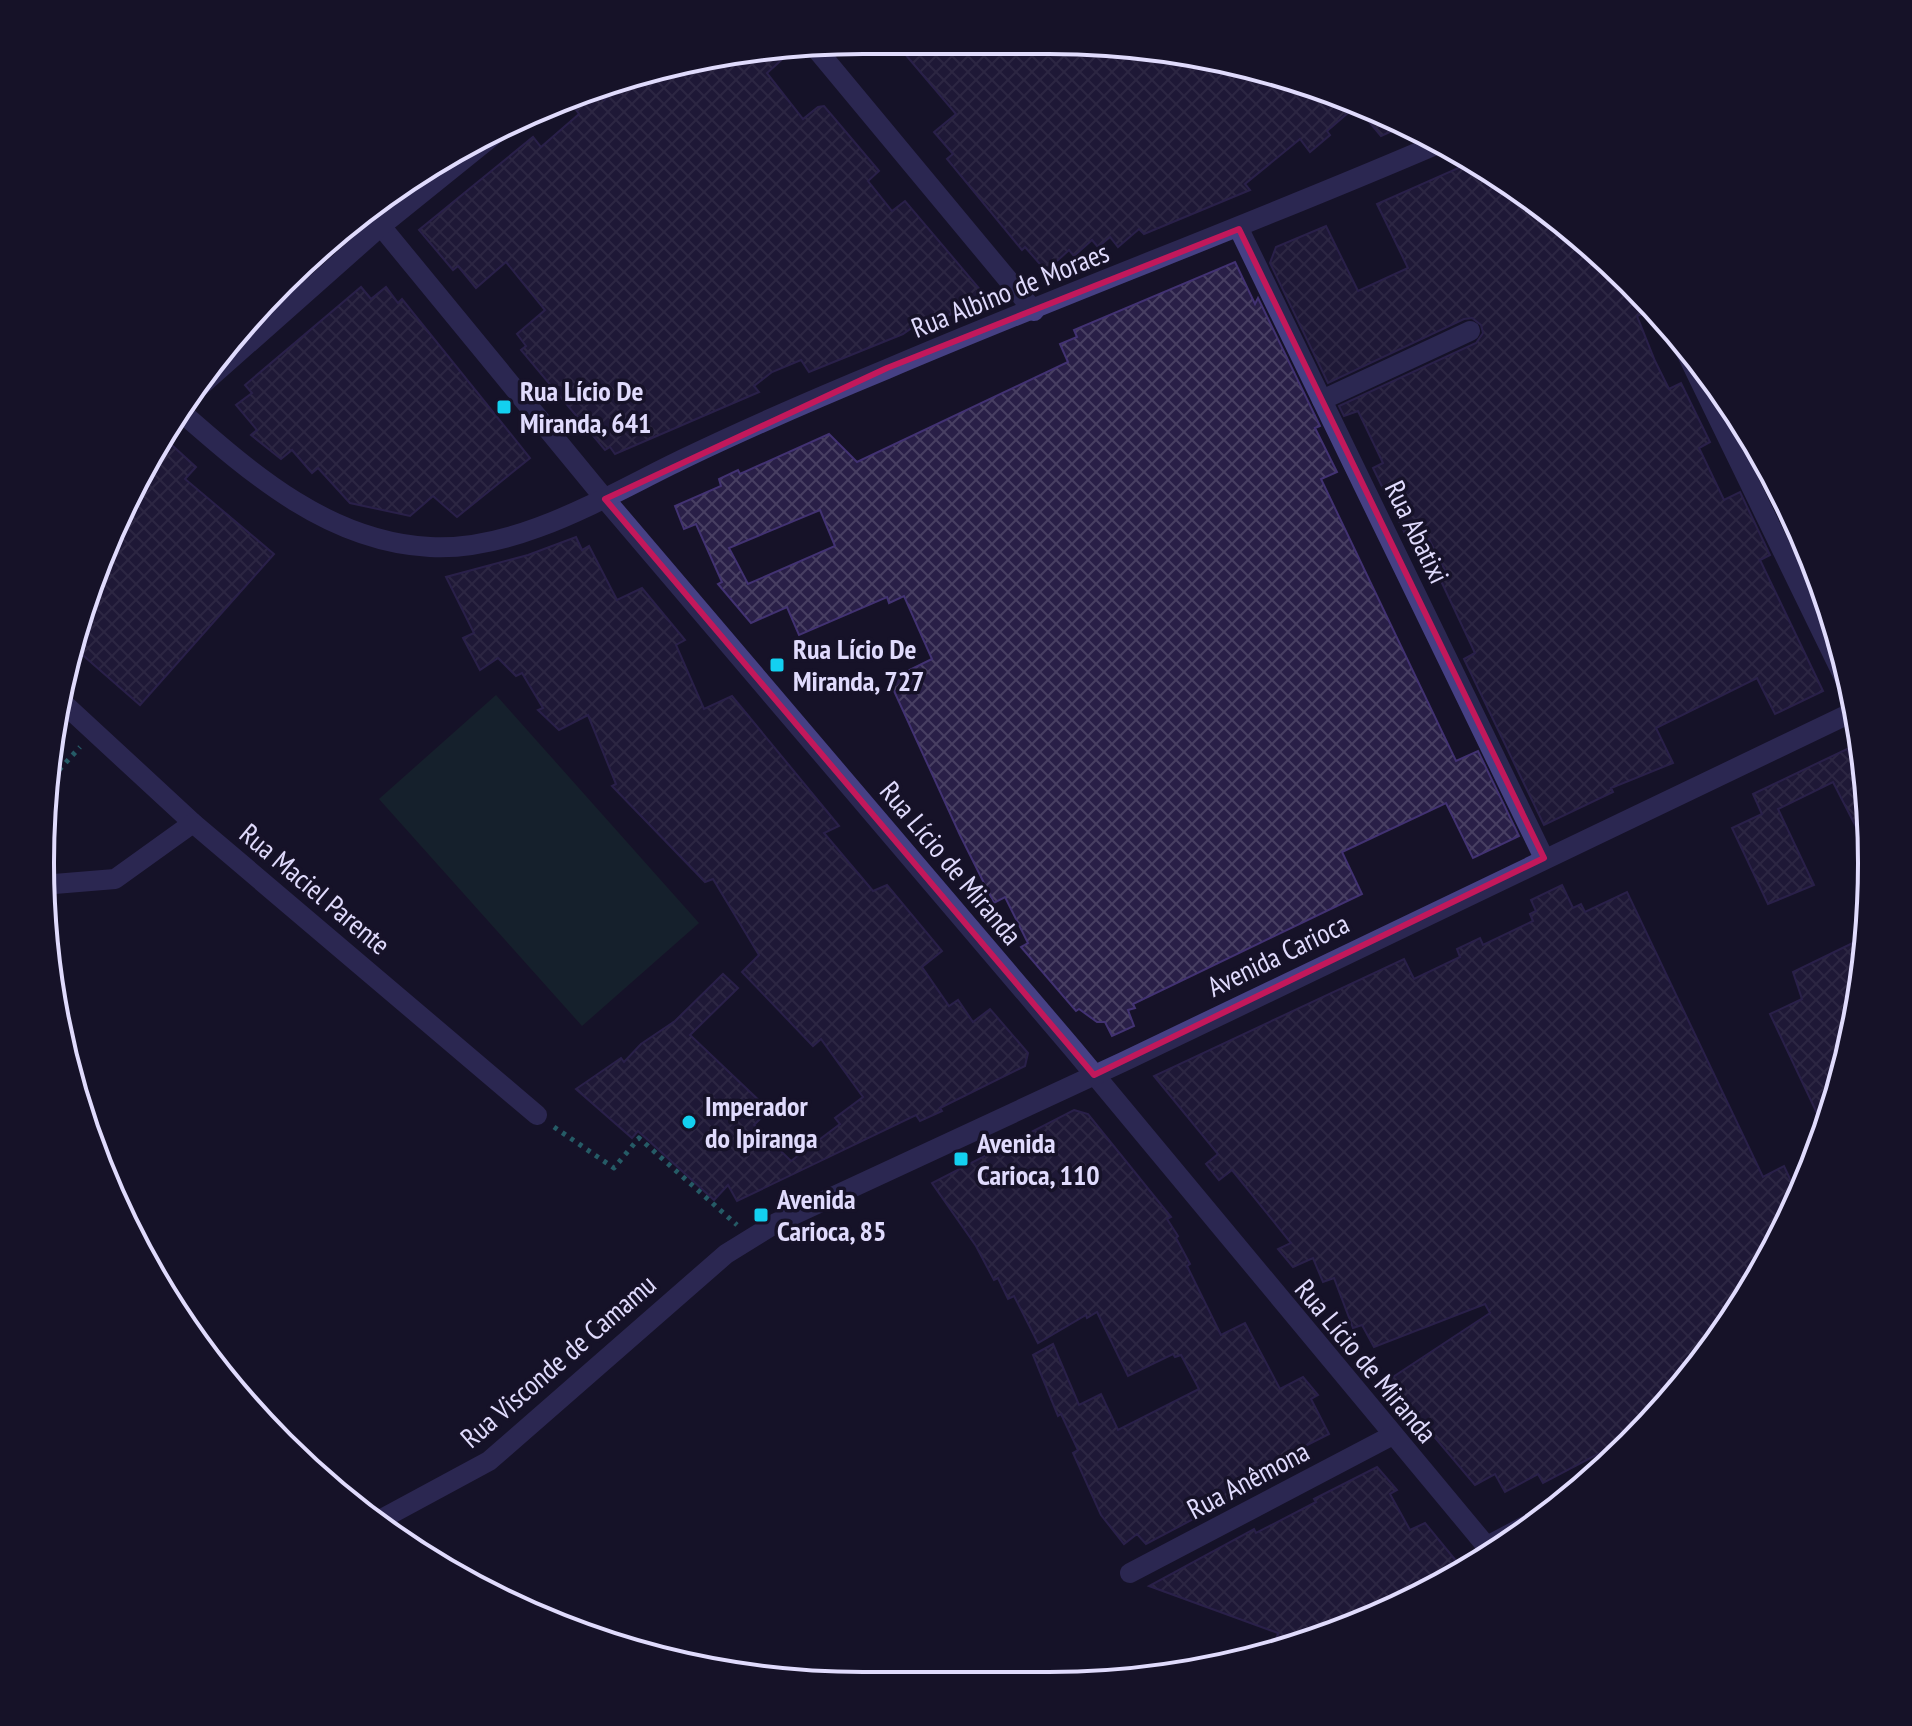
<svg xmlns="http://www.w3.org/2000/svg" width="1912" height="1726" font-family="'PT Sans Narrow',sans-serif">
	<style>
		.grass { fill: #153131 }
		.building { fill: url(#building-cross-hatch); stroke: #423272; stroke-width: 2; fill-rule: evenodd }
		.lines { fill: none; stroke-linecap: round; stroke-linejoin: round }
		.path { stroke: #38b3b2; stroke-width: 5; stroke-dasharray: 4 6; stroke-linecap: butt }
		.minor { stroke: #464084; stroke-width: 20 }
		.marked { fill: none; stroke: #c2185b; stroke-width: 6; stroke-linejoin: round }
		.poi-dot { fill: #13d0f0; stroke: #161228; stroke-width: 3 }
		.labels { text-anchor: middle; stroke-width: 7; stroke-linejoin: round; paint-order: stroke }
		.street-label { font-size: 28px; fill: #e0dbfd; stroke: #161228 }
		.poi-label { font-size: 28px; font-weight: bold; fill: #e0dbfd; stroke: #161228; text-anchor: start }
		.rim { fill: none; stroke: #e0dbfd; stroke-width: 4 }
	</style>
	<defs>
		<pattern id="building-cross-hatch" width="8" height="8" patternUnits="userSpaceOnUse" patternTransform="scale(2)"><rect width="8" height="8" fill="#291f47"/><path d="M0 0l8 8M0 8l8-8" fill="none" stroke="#483f62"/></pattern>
	</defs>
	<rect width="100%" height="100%" fill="#161228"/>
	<!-- grass -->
	<polygon class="grass" points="496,695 699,923 582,1026 379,799"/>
	<!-- building -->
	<g class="building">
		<polygon points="894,41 1210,56 1364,102 1406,125 1381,136 1356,106 1327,131 1330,135 1310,152 1300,139 1245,184 1250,190 1144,234 1139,229 1118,247 1110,237 1098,247 1092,240 1074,256 1069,250 1046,271 1025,247 1022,250 947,159 953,154 934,132 956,114"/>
		<polygon points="797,46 767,73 803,119 818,107 824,106 879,171 868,181 892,211 905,201 988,299 918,328 916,325 903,334 809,372 801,360 772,372 754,386 759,392 615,454 610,447 605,450 521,350 526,346 517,334 545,310 506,262 476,288 458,266 453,270 419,230 533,137 541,147 579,114 573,106 585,96 597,92 604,100 625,82 702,56"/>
		<polygon points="1474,161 1506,178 1633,284 1647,312 1637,316 1655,361 1669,389 1681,383 1710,442 1699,448 1724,500 1740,492 1770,555 1760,560 1823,691 1775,714 1757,678 1656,728 1673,763 1611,788 1613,792 1544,825 1464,659 1475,653 1441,581 1449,578 1429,539 1412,548 1373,468 1383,463 1358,411 1344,416 1339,406 1476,343 1483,333 1481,325 1472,318 1464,319 1328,383 1270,263 1276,247 1326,226 1358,291 1408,268 1377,204"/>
		<path d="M1235,262l20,42 3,-6 62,128 -5,2 22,44 -16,7 135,282 22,-10 41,85 -46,22 -27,-55 -104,49 20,42 -229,110 2,4 -7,2 6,16 -22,10 -7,-14h-8l-18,-13 -3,2 -55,-64 7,-4 -23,-46 -11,6 -34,-68 -71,-155 43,-21 -28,-63 -15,7 -2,-6 -88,38 -12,-28 -36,16 -33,-39 4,-2 -26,-58 -12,5 -9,-23 46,-20 -2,-7 19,-9 2,4 89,-40 28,28 211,-100 -8,-18 17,-7 -3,-7zM820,510l15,36 -87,38 -19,-36z"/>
		<polygon points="361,287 371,299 386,287 398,303 402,299 530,458 457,517 433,496 410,516 350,503 318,468 312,473 292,450 281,459 251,435 257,430 236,405 252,393 245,385"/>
		<polygon points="163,437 196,467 185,479 274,554 140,705 70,644 125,499"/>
		<polygon points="1771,477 1804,538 1793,543 1763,481"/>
		<polygon points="576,537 582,550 589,546 617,600 642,588 685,640 676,645 704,709 732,696 839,826 824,833 873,891 887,885 942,951 922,967 949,1006 958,1000 973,1022 990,1009 1028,1053 1025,1066 940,1108 942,1111 920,1121 916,1115 737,1201 728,1185 714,1200 638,1131 632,1138 576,1089 621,1058 624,1062 641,1044 675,1021 723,974 738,988 690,1035 769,1110 754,1125 791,1161 840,1124 835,1118 863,1097 821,1039 813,1046 742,972 759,955 713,879 705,882 612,786 616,784 588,715 559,730 538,710 543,708 522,673 516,676 498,658 480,670 463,638 474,633 446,577 528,555"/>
		<polygon points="1847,749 1864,786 1871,856 1833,782 1778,809 1814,885 1768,904 1732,828 1762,814 1753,794"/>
		<polygon points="1562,885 1573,908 1581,904 1585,912 1627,892 1763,1177 1784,1166 1799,1198 1734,1320 1644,1430 1543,1483 1538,1474 1505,1492 1495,1474 1475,1485 1387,1381 1490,1313 1485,1304 1374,1347 1362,1325 1353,1328 1334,1278 1323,1282 1313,1258 1293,1267 1278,1249 1291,1243 1232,1170 1219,1180 1206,1164 1218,1154 1154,1076 1404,959 1414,979 1460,957 1457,949 1480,938 1483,945 1533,921 1530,914 1536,911 1531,900"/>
		<polygon points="1865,937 1856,1023 1824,1128 1770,1014 1802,999 1793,972"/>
		<polygon points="1074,1110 1088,1114 1171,1217 1167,1219 1178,1236 1176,1238 1190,1264 1187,1266 1221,1335 1245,1323 1280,1389 1303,1377 1318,1395 1311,1399 1329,1434 1248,1475 1256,1486 1146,1544 1137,1534 1124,1544 1101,1515 1073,1453 1078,1450 1061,1414 1058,1416 1033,1355 1053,1344 1079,1405 1101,1394 1118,1430 1199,1389 1181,1355 1175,1357 1173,1354 1128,1376 1097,1312 1087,1318 1086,1315 1038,1343 1014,1296 1008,1299 998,1278 994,1280 976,1246 932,1183"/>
		<polygon points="1377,1467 1397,1490 1390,1494 1410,1530 1425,1523 1457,1562 1409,1588 1414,1597 1364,1623 1288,1646 1276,1641 1278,1633 1149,1586 1254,1529 1256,1533 1316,1502 1314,1499"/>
	</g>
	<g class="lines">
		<!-- path -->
		<g class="path">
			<polyline points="59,770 80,747"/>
			<polyline points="554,1127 614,1168 639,1138 737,1225"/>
			<polyline points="96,1142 104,1165"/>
		</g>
		<!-- minor -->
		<g class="minor">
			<polyline points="813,45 1034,311"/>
			<polyline points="366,208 605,499 1074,1050 1493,1554"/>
			<polyline points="1239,229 1544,858"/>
			<polyline points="1682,344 1856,702"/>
			<polyline points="188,397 381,226 511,121"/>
			<polyline points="1322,400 1470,331"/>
			<path d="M180,411c72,63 149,131 250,136 87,5 178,-52 253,-88 67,-32 136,-62 204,-90 183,-78 370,-147 553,-226"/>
			<polyline points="61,701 193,823 537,1115"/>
			<polyline points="42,885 115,879 193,823"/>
			<polyline points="376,1522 489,1461 726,1254 776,1223 1125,1061 1857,710"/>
			<polyline points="1487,1546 1546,1515"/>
			<polyline points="1130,1573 1391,1436"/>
		</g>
	</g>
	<!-- marked area -->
	<path d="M0 0H1912V1726H0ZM1239,229l305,629 -450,217 -489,-576 282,-131z" fill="#161228" fill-opacity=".55" fill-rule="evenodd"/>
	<path class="marked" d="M1239,229l305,629 -450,217 -489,-576 282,-131z"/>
	<!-- markers -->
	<g class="poi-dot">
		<rect x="496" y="399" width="16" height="16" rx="4"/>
		<rect x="769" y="657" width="16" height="16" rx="4"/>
		<circle cx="689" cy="1122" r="8"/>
		<rect x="953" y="1151" width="16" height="16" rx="4"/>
		<rect x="753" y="1207" width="16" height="16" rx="4"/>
	</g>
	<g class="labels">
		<!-- street labels -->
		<g class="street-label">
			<text transform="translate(1010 290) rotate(-22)" y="10">Rua Albino de Moraes</text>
			<text transform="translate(1417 532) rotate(64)" y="10">Rua Abatixi</text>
			<text transform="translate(951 863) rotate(50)" y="10">Rua Lício de Miranda</text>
			<text transform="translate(315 889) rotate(40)" y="10">Rua Maciel Parente</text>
			<text transform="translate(1278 955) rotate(-26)" y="10">Avenida Carioca</text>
			<text transform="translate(558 1361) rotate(-41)" y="10">Rua Visconde de Camamu</text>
			<text transform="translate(1366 1361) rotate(50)" y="10">Rua Lício de Miranda</text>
			<text transform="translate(1248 1480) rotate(-28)" y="10">Rua Anêmona</text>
		</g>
		<!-- poi labels -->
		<g class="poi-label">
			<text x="520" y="401">Rua Lício De<tspan x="520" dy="32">Miranda, 641</tspan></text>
			<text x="793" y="659">Rua Lício De<tspan x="793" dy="32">Miranda, 727</tspan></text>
			<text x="705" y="1116">Imperador<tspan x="705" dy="32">do Ipiranga</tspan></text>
			<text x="977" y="1153">Avenida<tspan x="977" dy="32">Carioca, 110</tspan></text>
			<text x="777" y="1209">Avenida<tspan x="777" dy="32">Carioca, 85</tspan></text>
		</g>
	</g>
	<!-- crop -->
	<path d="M0 0H1912V1726H0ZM863 54H1049A809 809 0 0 1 1858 863V863A809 809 0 0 1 1049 1672H863A809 809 0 0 1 54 863V863A809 809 0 0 1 863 54Z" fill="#161228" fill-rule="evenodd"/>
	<path class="rim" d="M863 54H1049A809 809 0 0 1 1858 863V863A809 809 0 0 1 1049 1672H863A809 809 0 0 1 54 863V863A809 809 0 0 1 863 54Z"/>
</svg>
